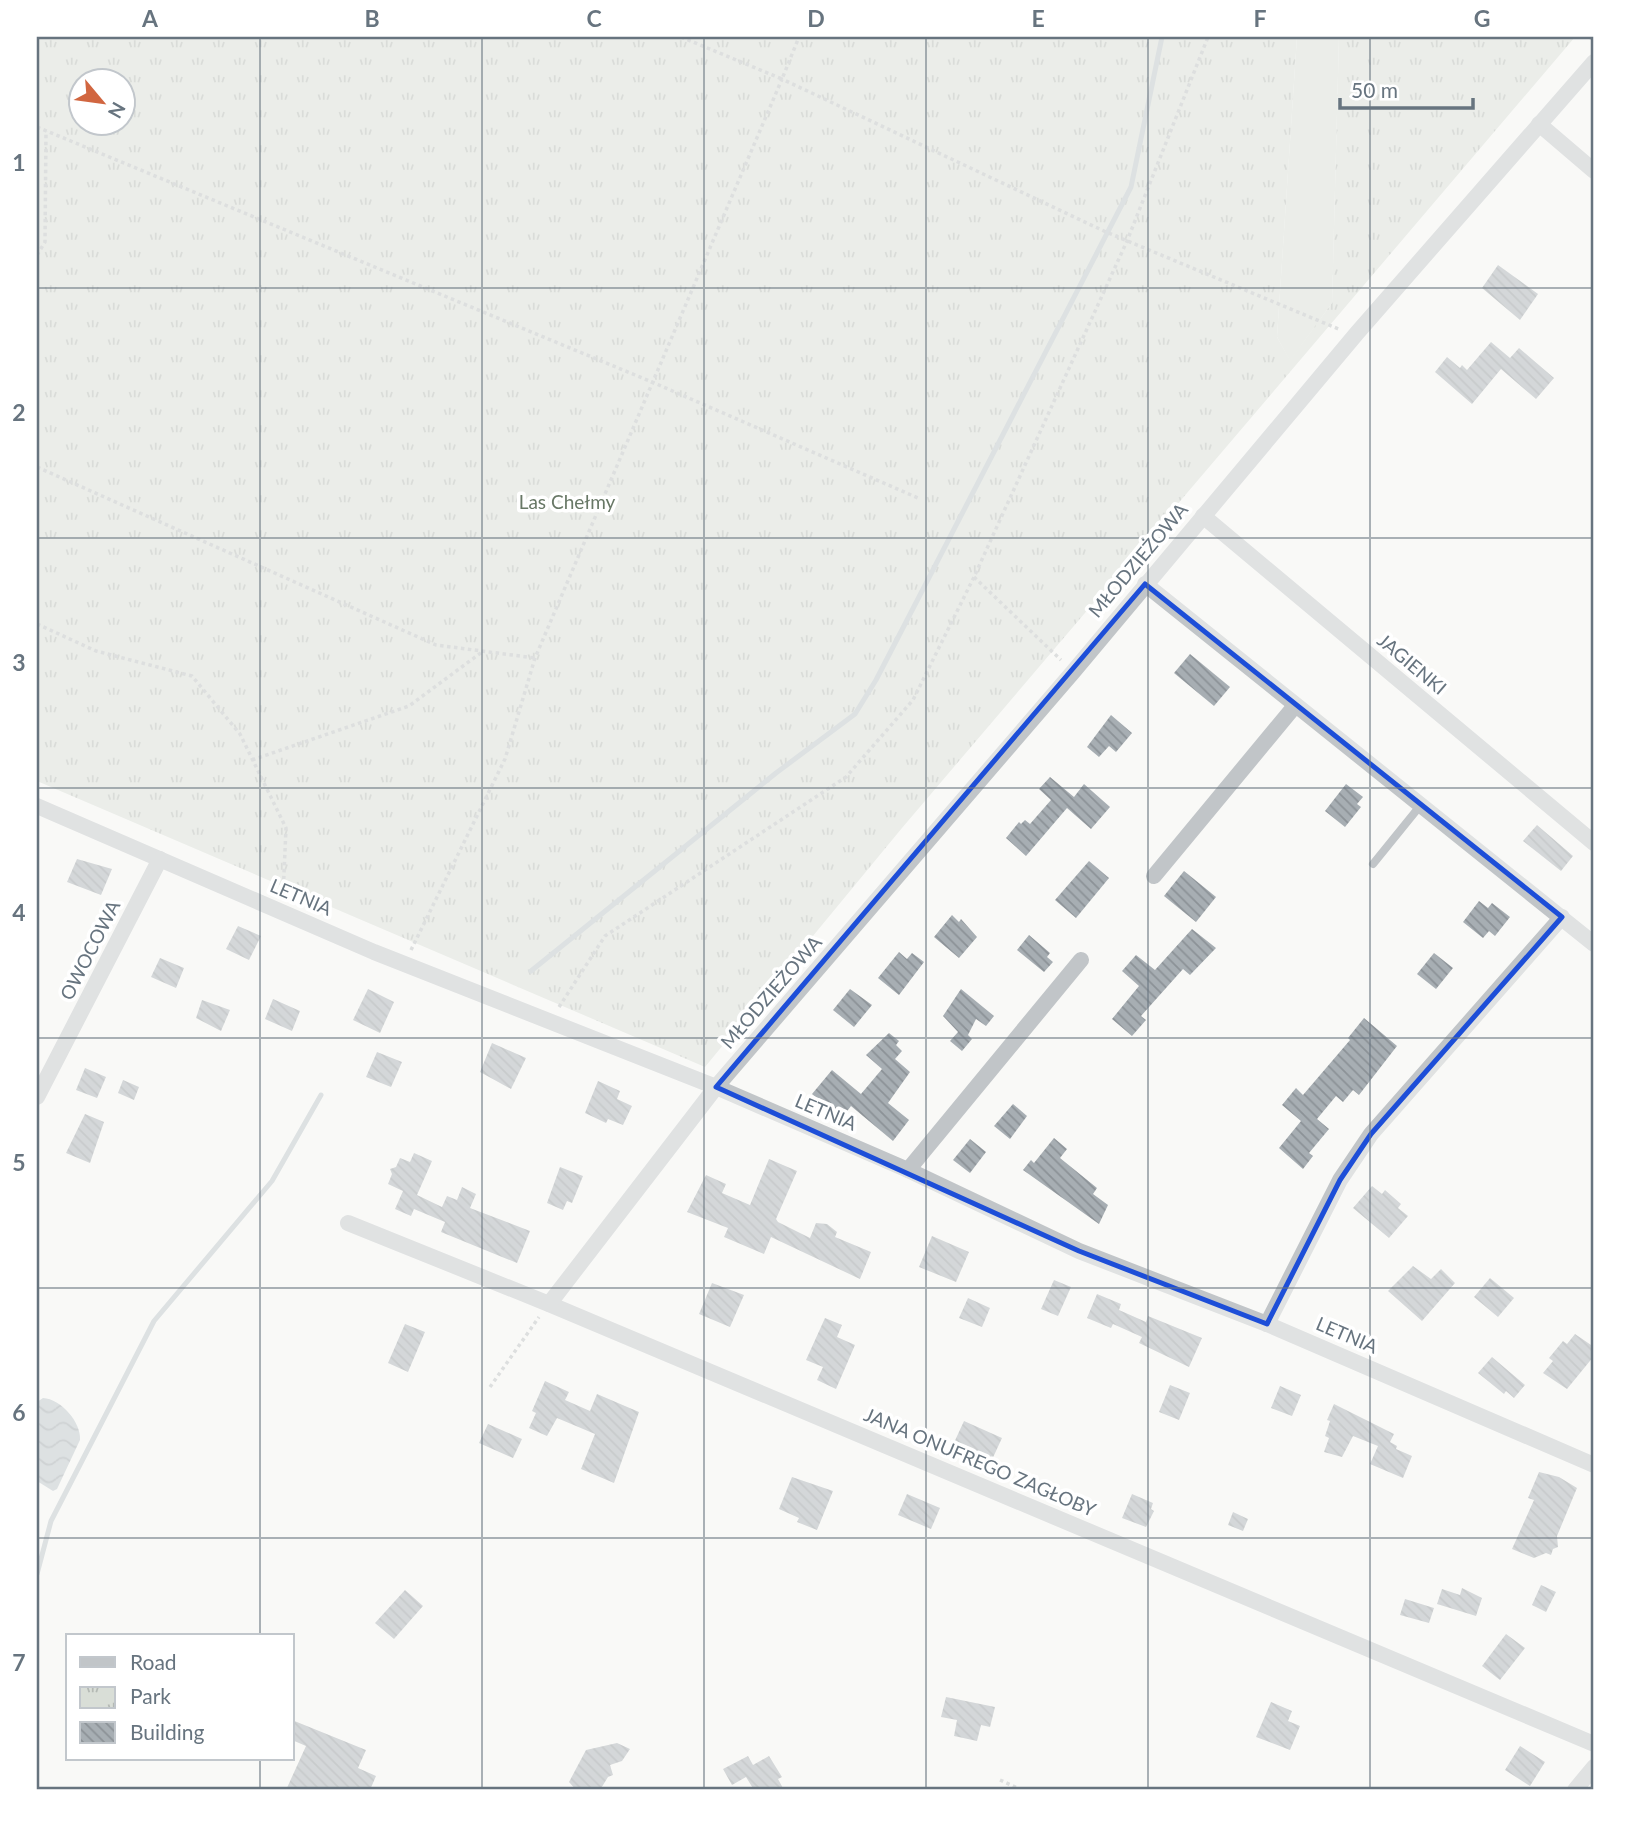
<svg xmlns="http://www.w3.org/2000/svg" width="1631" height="1827" font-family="Lato,sans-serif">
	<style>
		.green { fill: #d9ded7 }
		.park { fill: url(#park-tufts); fill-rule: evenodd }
		.water { fill: url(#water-waves) }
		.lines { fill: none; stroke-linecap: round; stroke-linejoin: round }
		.stream { stroke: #bac3c8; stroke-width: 5 }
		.building { fill: url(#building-back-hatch) }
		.path { stroke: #bbbec0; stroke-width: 3.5; stroke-dasharray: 3.5 3.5; stroke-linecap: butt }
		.service { stroke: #c1c5c8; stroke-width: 8 }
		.minor { stroke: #c1c5c8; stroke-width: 16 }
		.marked { fill: none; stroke: #1d4ed8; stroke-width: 5; stroke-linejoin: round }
		.grid { fill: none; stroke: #67747f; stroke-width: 2; stroke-opacity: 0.55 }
		.labels { text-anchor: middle; stroke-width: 7; stroke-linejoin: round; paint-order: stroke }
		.park-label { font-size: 19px; fill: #687866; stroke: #fff }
		.street-label { font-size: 19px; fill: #67747f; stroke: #fff }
		.neatline { fill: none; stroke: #67747f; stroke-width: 2.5 }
		.grid-label { font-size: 23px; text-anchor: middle; font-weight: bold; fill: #67747f }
	</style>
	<defs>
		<pattern id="park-tufts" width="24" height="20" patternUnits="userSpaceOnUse" patternTransform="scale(1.75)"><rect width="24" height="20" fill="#d9ded7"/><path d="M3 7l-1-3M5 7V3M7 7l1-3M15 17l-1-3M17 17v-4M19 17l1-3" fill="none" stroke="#b4b9b4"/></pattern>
		<pattern id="water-waves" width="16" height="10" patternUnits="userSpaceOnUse" patternTransform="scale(1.75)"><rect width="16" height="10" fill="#bac3c8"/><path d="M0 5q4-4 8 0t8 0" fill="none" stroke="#9ba3a8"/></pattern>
		<pattern id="building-back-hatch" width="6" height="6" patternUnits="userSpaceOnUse" patternTransform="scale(1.75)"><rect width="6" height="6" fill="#a7aeb3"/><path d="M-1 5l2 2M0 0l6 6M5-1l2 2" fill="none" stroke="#8c9297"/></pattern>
	</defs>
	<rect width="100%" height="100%" fill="#f9f9f7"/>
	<!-- green -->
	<polygon class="green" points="1297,37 1339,37 1332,303 1290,361 1277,337"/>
	<!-- park -->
	<path class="park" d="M37,37h1260l-20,300 13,23 42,-57 7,-266h236l-673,791 -197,239 -668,-286zM80,80h42v42h-42z"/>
	<!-- water -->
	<path class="water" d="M43,1398c18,1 38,24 37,42l-23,49 -4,2 -16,-10v-79z"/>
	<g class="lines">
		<!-- stream -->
		<g class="stream">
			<polyline points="531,971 776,773 855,714 876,680 1131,187 1162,37"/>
			<polyline points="37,1574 51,1521 154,1321 272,1181 321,1095"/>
		</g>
	</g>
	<!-- building -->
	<g class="building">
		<polygon points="1498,265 1538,294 1520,320 1482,288"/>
		<polygon points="1491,342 1510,358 1519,348 1554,378 1536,399 1501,369 1472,404 1435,372 1447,357 1460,368 1462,365 1467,370"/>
		<polygon points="1190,654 1230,687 1214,706 1174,673"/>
		<polygon points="1111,715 1132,733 1116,752 1109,746 1099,757 1087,747"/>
		<polygon points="1050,777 1074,797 1084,784 1110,807 1091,829 1067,808 1026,856 1006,838 1019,822 1021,824 1025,820 1030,824 1051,800 1039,789"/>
		<polygon points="1346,784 1363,797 1357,804 1361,807 1345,827 1325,811"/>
		<polygon points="1537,825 1573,856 1561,871 1523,841"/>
		<polygon points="77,859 112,869 101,895 67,882"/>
		<polygon points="1089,861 1109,878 1076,918 1055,900"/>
		<polygon points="1184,871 1216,897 1196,922 1164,896"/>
		<polygon points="1479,901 1488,908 1492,903 1510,917 1495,936 1489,931 1483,938 1463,922"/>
		<polygon points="952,915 959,922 961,919 977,937 959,958 934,937"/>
		<polygon points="238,926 261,936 249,960 226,949"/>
		<polygon points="1192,929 1216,948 1190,975 1183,969 1141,1016 1146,1020 1132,1036 1112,1019 1139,986 1122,971 1136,955 1155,970"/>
		<polygon points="1029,935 1050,953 1047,957 1053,962 1044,972 1017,950"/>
		<polygon points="899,952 907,959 912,953 924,962 899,995 878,978"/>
		<polygon points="1434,953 1453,968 1436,989 1417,974"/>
		<polygon points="160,958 184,968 176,988 151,977"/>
		<polygon points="368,989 394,1002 380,1033 353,1020"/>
		<polygon points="850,989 872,1005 854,1027 833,1010"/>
		<polygon points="961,989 994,1016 986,1026 976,1019 968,1035 972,1039 962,1051 950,1041 958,1032 943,1016"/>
		<polygon points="273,999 300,1011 292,1031 265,1019"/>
		<polygon points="202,1000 230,1010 221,1031 196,1018"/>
		<polygon points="1364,1018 1397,1046 1359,1095 1353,1090 1343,1102 1336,1096 1317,1119 1329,1129 1309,1153 1313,1156 1303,1169 1279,1148 1301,1121 1282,1105 1296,1088 1303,1095 1350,1040 1348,1038"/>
		<polygon points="889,1033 899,1041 896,1045 902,1051 895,1059 910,1072 888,1103 909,1120 893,1141 851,1106 842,1118 812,1094 832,1070 861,1094 882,1069 866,1055"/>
		<polygon points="492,1043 526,1058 511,1089 480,1072"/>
		<polygon points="377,1052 402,1062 391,1087 366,1077"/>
		<polygon points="85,1068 106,1077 97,1098 76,1090"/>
		<polygon points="123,1080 139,1087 134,1100 118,1093"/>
		<polygon points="598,1081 620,1091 617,1099 632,1106 623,1125 608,1119 606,1123 585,1113"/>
		<polygon points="1013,1104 1027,1116 1010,1139 994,1126"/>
		<polygon points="85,1114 104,1122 90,1163 66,1153"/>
		<polygon points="1054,1138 1067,1149 1060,1158 1097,1188 1093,1194 1108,1205 1099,1224 1023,1170 1031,1160 1034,1163"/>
		<polygon points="970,1139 986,1152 970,1173 953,1160"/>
		<polygon points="414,1153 432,1161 417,1195 442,1207 447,1196 457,1200 462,1187 476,1194 470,1208 530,1231 517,1263 441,1232 445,1222 414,1209 411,1216 395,1209 403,1191 388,1184 392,1174 390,1169 396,1167 400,1158 410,1162"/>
		<polygon points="769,1159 797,1171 776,1219 778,1222 810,1238 816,1223 827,1224 837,1232 835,1237 871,1252 860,1279 771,1237 764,1254 724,1237 728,1228 687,1212 706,1175 726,1184 722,1193 750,1205"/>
		<polygon points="560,1167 583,1176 572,1203 567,1201 563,1210 547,1203"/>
		<polygon points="1372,1186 1382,1194 1385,1190 1401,1204 1398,1208 1408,1216 1389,1238 1353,1208"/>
		<polygon points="932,1236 969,1252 956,1282 919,1267"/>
		<polygon points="1413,1266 1431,1279 1441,1269 1455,1283 1422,1321 1388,1291"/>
		<polygon points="1490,1278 1514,1298 1498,1317 1474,1297"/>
		<polygon points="1054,1280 1071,1287 1058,1316 1041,1309"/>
		<polygon points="712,1283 744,1295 730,1327 699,1314"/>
		<polygon points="1097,1294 1121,1304 1119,1310 1146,1322 1148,1316 1202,1338 1189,1367 1139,1343 1142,1337 1113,1324 1111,1328 1087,1318"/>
		<polygon points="968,1298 990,1308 982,1327 959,1318"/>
		<polygon points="825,1318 842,1325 837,1337 855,1345 836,1389 817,1380 823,1367 806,1360"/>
		<polygon points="405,1324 425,1332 408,1372 388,1363"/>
		<polygon points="1575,1334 1594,1347 1594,1356 1567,1389 1543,1373 1553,1361 1549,1358 1563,1341 1567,1344"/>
		<polygon points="1492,1357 1525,1385 1514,1398 1506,1391 1504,1394 1478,1373"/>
		<polygon points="545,1381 569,1392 565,1400 590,1411 597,1394 639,1412 614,1483 581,1469 595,1434 557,1418 547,1436 529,1428 536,1413 532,1411"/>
		<polygon points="1170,1385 1190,1393 1179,1420 1159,1412"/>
		<polygon points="1280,1386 1301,1395 1292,1416 1271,1408"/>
		<polygon points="1334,1404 1394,1434 1390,1442 1397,1446 1396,1449 1412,1456 1403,1478 1370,1464 1378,1446 1353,1436 1342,1457 1324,1452 1329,1438 1325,1436 1330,1421 1327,1420"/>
		<polygon points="964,1421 1002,1438 990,1464 952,1447"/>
		<polygon points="488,1424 522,1439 513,1458 479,1443"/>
		<polygon points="1539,1472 1559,1477 1577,1488 1557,1536 1558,1547 1553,1549 1551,1555 1546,1553 1534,1558 1512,1549 1534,1500 1528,1498"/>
		<polygon points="792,1477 833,1491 817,1530 797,1522 799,1518 779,1509"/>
		<polygon points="907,1494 940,1508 931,1529 898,1515"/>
		<polygon points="1132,1494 1153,1503 1151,1509 1154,1511 1146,1527 1122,1518"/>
		<polygon points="1233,1512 1248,1519 1243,1531 1228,1525"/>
		<polygon points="1541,1585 1556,1592 1546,1612 1532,1605"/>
		<polygon points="1462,1588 1482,1598 1476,1616 1437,1604 1442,1589 1460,1595"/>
		<polygon points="405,1590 423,1606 394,1639 375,1623"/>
		<polygon points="1405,1599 1434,1608 1429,1623 1400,1615"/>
		<polygon points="1506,1634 1525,1648 1500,1680 1482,1666"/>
		<polygon points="946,1697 995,1707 990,1727 981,1725 977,1741 954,1736 957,1720 941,1717"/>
		<polygon points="1271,1702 1292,1711 1288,1721 1300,1726 1290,1750 1256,1737"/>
		<polygon points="292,1720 366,1750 358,1768 376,1776 370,1790 286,1790 306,1746 292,1740"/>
		<polygon points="617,1743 630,1749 622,1761 610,1765 613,1775 608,1777 600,1790 576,1790 569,1782 586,1750"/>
		<polygon points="1520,1746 1545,1762 1530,1786 1505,1770"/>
		<polygon points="748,1756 753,1765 769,1756 782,1777 778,1779 784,1790 754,1790 746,1777 732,1785 723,1769"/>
	</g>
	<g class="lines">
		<!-- path -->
		<g class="path">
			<polyline points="681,37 782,79 799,37"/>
			<polyline points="1589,37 1594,40"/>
			<polyline points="37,127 652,382 918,498"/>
			<polyline points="37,255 45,242 46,131"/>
			<polyline points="37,467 436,645 535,658"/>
			<polyline points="974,577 1061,660"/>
			<polyline points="37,624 96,651 192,676 240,734 286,828 283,896"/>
			<polyline points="252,760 409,706 482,652"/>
			<polyline points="411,950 505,759 535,658 782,79 1106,232 1341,330"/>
			<polyline points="559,1007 605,936 846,777 913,700 974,577 1127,241 1208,37"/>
			<polyline points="490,1387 539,1317"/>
			<polyline points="1000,1780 1022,1790"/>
		</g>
		<!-- service -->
		<polyline class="service" points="1373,864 1420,806"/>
		<!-- minor -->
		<g class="minor">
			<polyline points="1539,124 1594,171"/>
			<polyline points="1203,516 1594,843"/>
			<polyline points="1145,584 1594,944"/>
			<polyline points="37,806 374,952 716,1087 908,1170 1079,1251 1267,1324 1594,1465"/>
			<polyline points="1154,876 1294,707"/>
			<polyline points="37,1097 160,859"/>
			<polyline points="908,1170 1081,960"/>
			<polyline points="348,1223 549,1304 1594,1744"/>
			<polyline points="549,1304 716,1087 1073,672 1357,333 1594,62"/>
			<polyline points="1267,1324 1340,1180 1371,1134 1562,917"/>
			<polyline points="1575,1790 1594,1767"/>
		</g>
	</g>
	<!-- marked area -->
	<path d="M0 0H1631V1827H0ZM1145,584l417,333 -191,217 -31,46 -73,144 -188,-73 -363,-164z" fill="#f9f9f7" fill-opacity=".55" fill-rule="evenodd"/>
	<path class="marked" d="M1145,584l417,333 -191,217 -31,46 -73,144 -188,-73 -363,-164z"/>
	<!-- grid -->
	<path class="grid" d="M260,37v1599M482,37v1753M704,37v1753M926,37v1753M1148,37v1753M1370,37v1753M37,288h1557M37,538h1557M37,788h1557M37,1038h1557M37,1288h1557M37,1538h1557M260,1759v31"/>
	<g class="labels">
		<!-- park labels -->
		<g class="park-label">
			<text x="567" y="509">Las Chełmy</text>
		</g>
		<!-- street labels -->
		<g class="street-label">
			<text transform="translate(1138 560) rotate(-50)" y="7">MŁODZIEŻOWA</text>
			<text transform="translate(1412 664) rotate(40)" y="7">JAGIENKI</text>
			<text transform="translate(301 897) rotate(23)" y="7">LETNIA</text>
			<text transform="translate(90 950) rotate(-63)" y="7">OWOCOWA</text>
			<text transform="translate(771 992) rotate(-49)" y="7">MŁODZIEŻOWA</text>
			<text transform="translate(826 1112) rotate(23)" y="7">LETNIA</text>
			<text transform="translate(1347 1335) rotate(23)" y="7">LETNIA</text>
			<text transform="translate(980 1462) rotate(23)" y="7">JANA ONUFREGO ZAGŁOBY</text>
		</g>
	</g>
	<!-- border -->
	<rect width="1631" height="1827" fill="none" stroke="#ffffff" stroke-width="77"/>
	<!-- legend -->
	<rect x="66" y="1634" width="228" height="126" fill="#ffffff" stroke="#c2c7cc" stroke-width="2"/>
	<rect x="80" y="1657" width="35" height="10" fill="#c1c5c8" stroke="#c2c7cc" stroke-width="2"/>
	<text x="130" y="1670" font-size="21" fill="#67747f">Road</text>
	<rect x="80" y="1687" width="35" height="21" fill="url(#park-tufts)" stroke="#c2c7cc" stroke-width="2"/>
	<text x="130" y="1704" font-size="21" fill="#67747f">Park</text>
	<rect x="80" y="1722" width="35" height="21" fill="url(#building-back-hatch)" stroke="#c2c7cc" stroke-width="2"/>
	<text x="130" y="1740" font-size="21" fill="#67747f">Building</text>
	<!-- north arrow -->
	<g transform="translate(102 102) rotate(119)"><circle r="33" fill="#ffffff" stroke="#c2c7cc" stroke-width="2"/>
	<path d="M0-5L12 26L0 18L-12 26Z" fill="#d16640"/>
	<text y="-10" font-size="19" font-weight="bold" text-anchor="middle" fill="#67747f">N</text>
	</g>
	<!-- scale -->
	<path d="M1340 98v10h133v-10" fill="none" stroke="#67747f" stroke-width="3.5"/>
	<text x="1351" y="98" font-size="21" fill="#67747f" stroke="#ffffff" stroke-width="5" paint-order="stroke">50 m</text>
	<rect x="38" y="38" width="1554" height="1750" class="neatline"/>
	<g class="grid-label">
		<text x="150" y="27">A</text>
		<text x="372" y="27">B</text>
		<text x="594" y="27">C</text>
		<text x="816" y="27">D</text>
		<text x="1038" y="27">E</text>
		<text x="1260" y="27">F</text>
		<text x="1482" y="27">G</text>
		<text x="19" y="171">1</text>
		<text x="19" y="421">2</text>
		<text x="19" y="671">3</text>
		<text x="19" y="921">4</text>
		<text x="19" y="1171">5</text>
		<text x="19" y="1421">6</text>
		<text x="19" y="1671">7</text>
	</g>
</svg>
